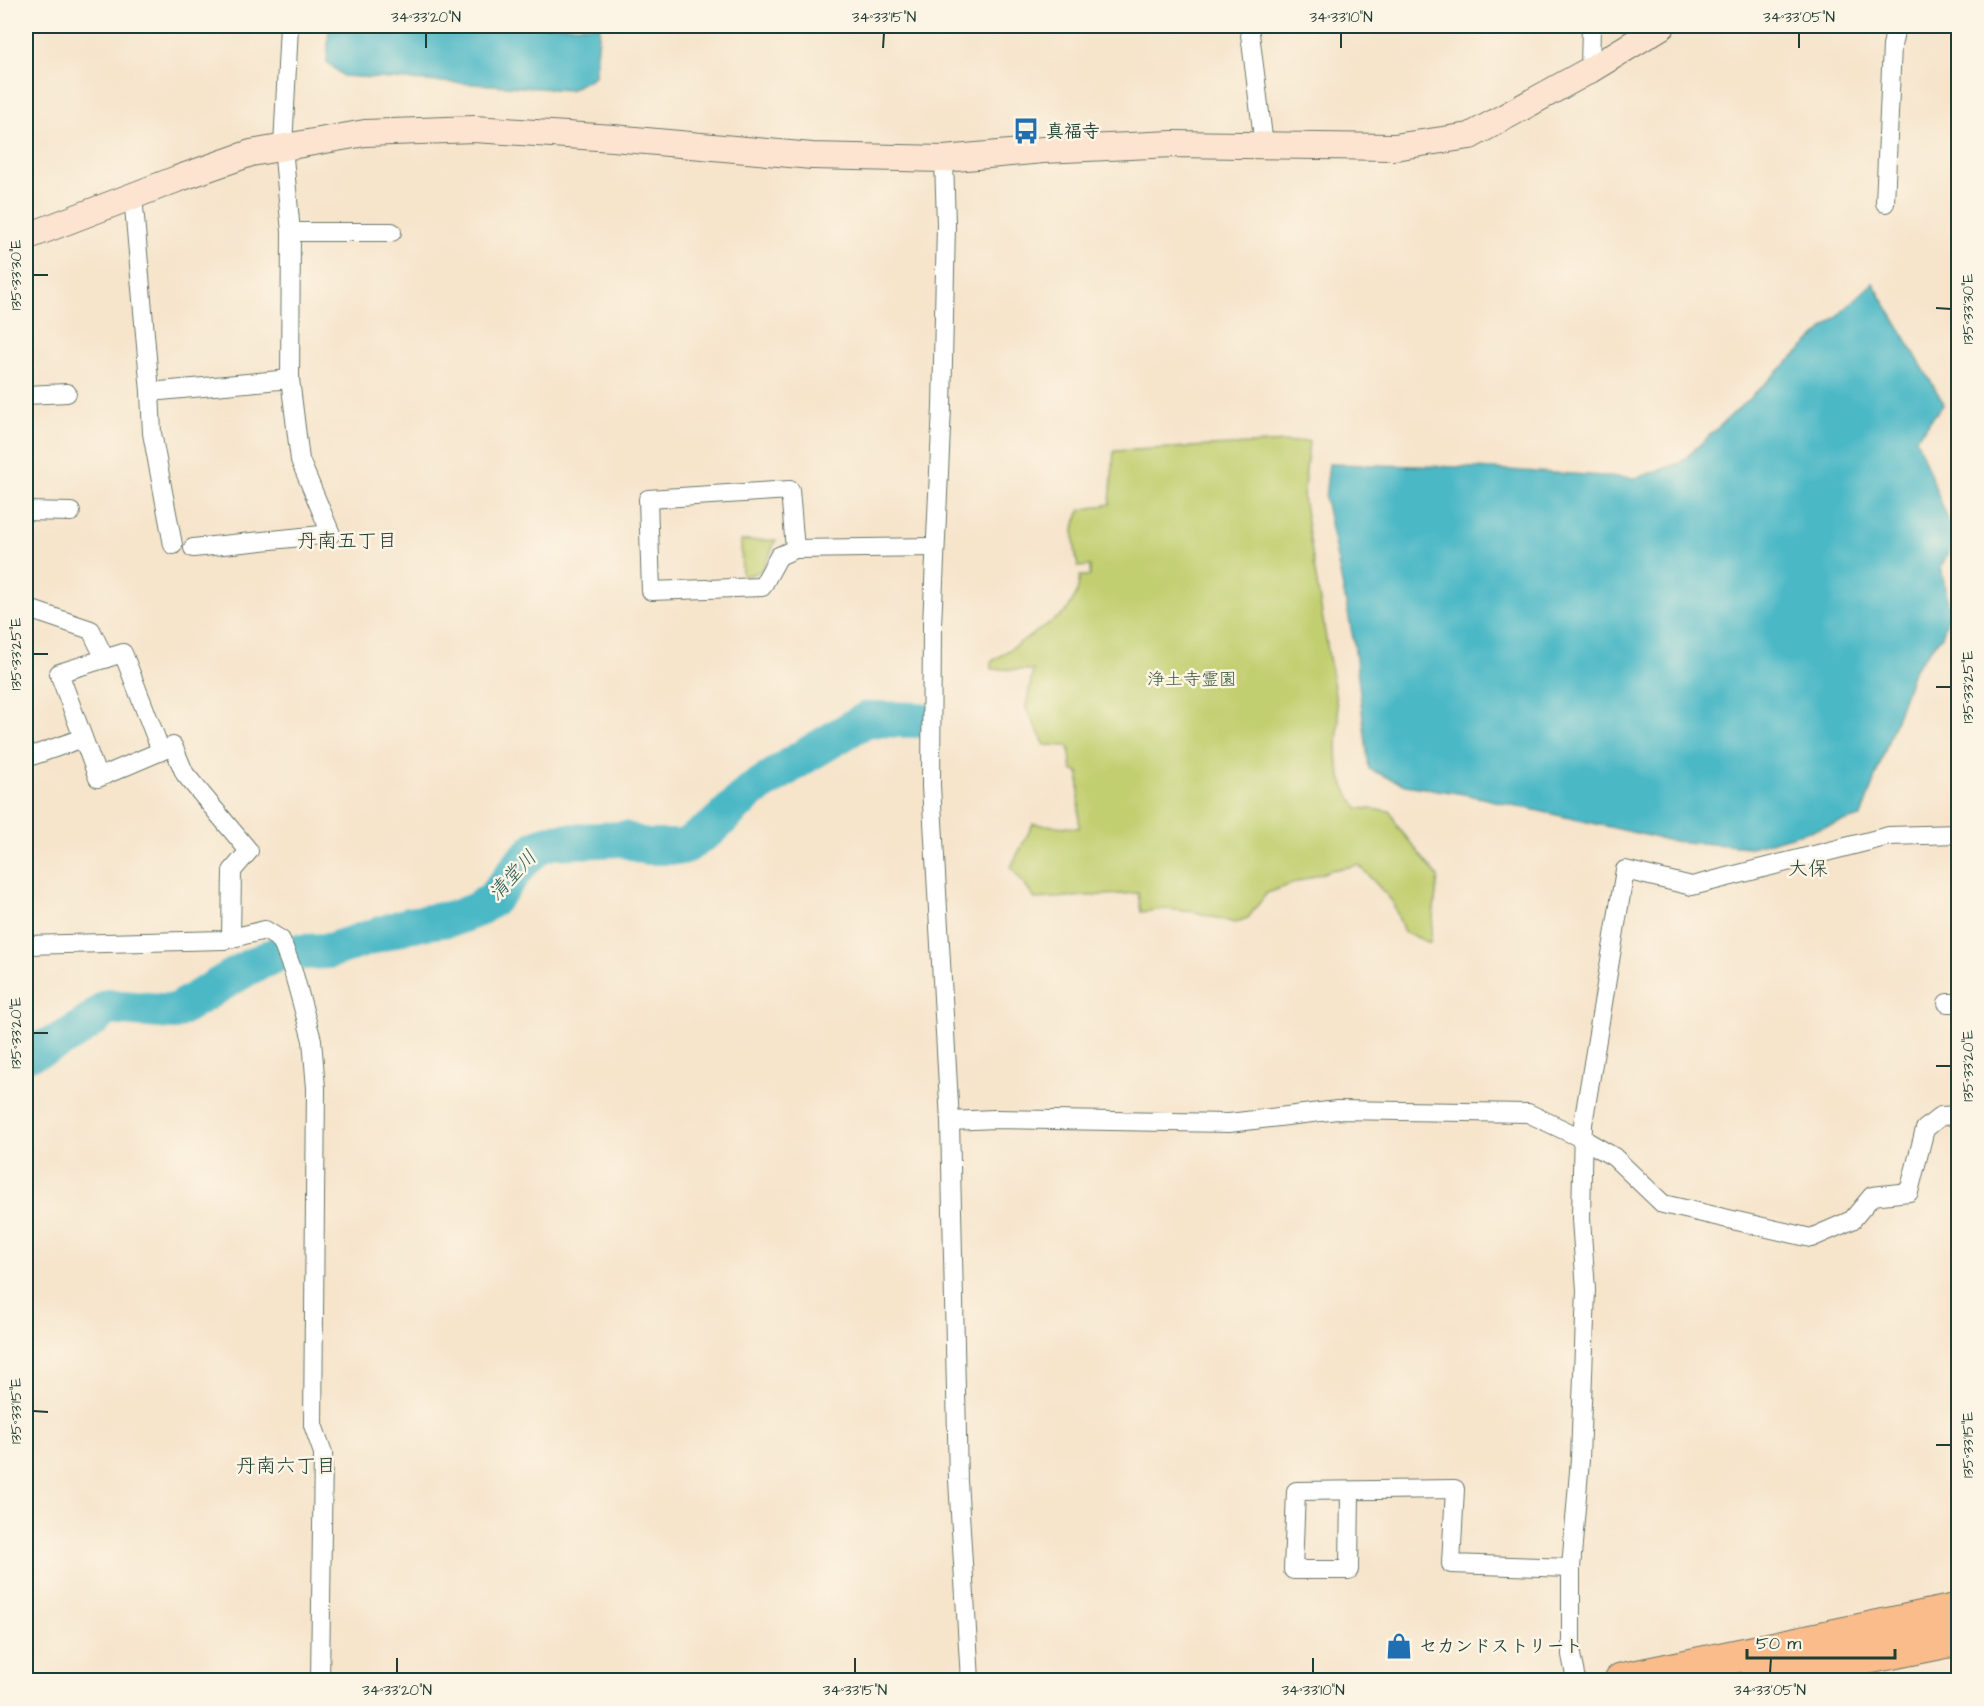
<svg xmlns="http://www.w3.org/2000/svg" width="1984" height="1706" font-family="'Architects Daughter','Klee One',sans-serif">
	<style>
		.green { fill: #c2cf71; stroke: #708652; stroke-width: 1.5 }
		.water { fill: #4bb8c6; stroke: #357a7d; stroke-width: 1.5 }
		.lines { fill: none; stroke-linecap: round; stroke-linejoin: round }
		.river { stroke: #4bb8c6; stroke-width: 36 }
		.street-casing { stroke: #6a7769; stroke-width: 20 }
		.secondary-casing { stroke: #6a7769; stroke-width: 28 }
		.highway-casing { stroke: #6a7769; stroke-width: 35 }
		.street { stroke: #fff; stroke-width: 18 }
		.secondary { stroke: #fde4d0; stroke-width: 26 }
		.highway { stroke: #f9bc8a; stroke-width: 33 }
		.ticks { fill: none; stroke: #1f3d34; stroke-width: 2 }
		.labels { text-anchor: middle; stroke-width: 5; stroke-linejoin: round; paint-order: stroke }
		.poi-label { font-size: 18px; font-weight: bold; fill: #1f3d34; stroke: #fcf5e5; text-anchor: start }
		.park-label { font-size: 18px; fill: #405a40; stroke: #fcf5e5 }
		.neighbourhood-label { font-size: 20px; fill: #1f3d34; stroke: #fcf5e5 }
		.water-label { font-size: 20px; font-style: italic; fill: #2a5c58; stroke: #fcf5e5 }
		.neatline { fill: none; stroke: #1f3d34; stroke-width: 2 }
		.ticks-label { font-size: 15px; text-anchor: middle; fill: #1f3d34 }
	</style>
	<rect width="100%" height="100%" fill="#fcf5e5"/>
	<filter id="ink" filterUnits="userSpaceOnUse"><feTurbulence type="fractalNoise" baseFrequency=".0167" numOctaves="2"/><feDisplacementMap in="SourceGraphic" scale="12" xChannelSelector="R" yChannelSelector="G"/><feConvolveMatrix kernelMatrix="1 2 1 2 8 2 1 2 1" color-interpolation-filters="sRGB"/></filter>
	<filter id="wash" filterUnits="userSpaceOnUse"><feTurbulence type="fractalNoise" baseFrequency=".008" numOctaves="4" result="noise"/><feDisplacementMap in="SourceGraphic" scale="24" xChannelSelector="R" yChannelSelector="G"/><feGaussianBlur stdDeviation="1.35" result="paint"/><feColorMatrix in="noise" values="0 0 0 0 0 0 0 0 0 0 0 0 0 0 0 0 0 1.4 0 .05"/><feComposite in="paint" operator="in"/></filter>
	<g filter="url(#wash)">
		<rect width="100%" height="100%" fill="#f6e4cb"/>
		<!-- green -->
		<g class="green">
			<path d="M1309,441l-6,56 36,222c-4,35 -4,61 19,89l32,3 8,16 40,50 -8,66 -26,-11 -12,-31 -33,-36 -28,5 -64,23 -19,25 -13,5 -40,-11 -29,-3 -25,3 -3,-19 -103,6 -24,-32 22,-43 46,4v-55l-7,-3 -3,-24 -24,-1 -19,-37 7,-38 -42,-1v-7l75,-50 11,-19 3,-17h10v-10l-12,1c-3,-20 -9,-39 3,-57l29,-6 4,-53z"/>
			<path d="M776,540c-9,19 -9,35 -34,36l-1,-35z"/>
		</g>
		<!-- water -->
		<g class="water">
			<polygon points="329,26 600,26 595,76 570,90 343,76 327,62"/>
			<polygon points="1873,283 1944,404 1916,438 1955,538 1941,567 1950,611 1942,636 1914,669 1861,817 1751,847 1671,841 1464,794 1405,785 1369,769 1354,643 1325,498 1329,464 1460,467 1636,478 1680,463"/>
		</g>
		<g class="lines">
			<!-- river -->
			<path class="river" d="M26,1054c33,-10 56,-24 82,-47l66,5 75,-45 31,-14 49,-2 79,-26 47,-7 21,-8 17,-11 29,-37 16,-15 13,-5 72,-3 23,8h38l28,-19 38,-36 55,-36 62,-37 53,1"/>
		</g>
	</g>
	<g filter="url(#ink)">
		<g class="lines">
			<!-- street casing -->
			<g class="street-casing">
				<g id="street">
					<polyline points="1249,26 1264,145"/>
					<polyline points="1590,70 1591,26"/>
					<polyline points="944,159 946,225 942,407 932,625 931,786 950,1121 958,1480 970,1680"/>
					<polyline points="133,195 150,392 152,433 173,545"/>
					<polyline points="1885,203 1892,46 1896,26"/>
					<polyline points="291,232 392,232"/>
					<polyline points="150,392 290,379"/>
					<polyline points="26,395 67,393"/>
					<polyline points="26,511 71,512"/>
					<polyline points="193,548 331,534 300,460 290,379 291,232 283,147 289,26"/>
					<polyline points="795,549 790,490 648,499 651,591 762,587 779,556 795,549 934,547"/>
					<polyline points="26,608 91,630 105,659"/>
					<polyline points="161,751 123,653 59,673 98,778 173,746 185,774 249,851 232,871 231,939"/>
					<polyline points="26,758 83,738"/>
					<polyline points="26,945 224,940 265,930 281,940 293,971 312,1040 316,1088 313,1425 323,1453 320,1680"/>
					<polyline points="1947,1003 1958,1003"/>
					<polyline points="950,1121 995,1119 1229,1123 1337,1110 1528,1113 1583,1139 1614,1157 1663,1204 1811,1238 1852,1220 1872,1196 1909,1192 1925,1129 1941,1116 1958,1115"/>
					<polyline points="1350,1491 1349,1570 1293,1570 1296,1491 1455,1489 1451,1564 1571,1568"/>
					<polyline points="1576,1680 1571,1655 1571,1568 1580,1459 1586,1290 1581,1219 1583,1124 1625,870 1692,886 1889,836 1958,834"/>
				</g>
			</g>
			<!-- secondary casing -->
			<g class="secondary-casing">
				<polyline id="secondary" points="26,237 177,179 251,153 365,133 474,129 613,138 812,156 944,159 1043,150 1173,144 1394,147 1470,136 1590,70 1662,26"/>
			</g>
			<!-- highway casing -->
			<g class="highway-casing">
				<g id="highway">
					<polyline points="1621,1680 1958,1610"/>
					<polyline points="1756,1680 1958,1639"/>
				</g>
			</g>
			<!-- street -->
			<use href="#street" class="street"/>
			<!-- secondary -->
			<use href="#secondary" class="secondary"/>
			<!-- highway -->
			<use href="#highway" class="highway"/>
		</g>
	</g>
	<!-- ticks -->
	<path class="ticks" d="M426,48v-15M883,48l1,-15M1341,48v-15M1799,48v-15M33,275h15M1936,308l15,1M33,654h15M1936,687h15M33,1033h15M1936,1066h15M33,1411l15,1M1936,1445h15M397,1673v-15M855,1673v-15M1313,1673v-15M1770,1673l1,-15"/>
	<!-- icons -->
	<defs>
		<g id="bus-bare" transform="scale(2.07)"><path d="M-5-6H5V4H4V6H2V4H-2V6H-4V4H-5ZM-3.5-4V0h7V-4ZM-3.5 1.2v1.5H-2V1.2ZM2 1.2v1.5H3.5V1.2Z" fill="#1f6fb2" stroke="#fcf5e5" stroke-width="2.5" paint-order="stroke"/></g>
		<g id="shop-bare" transform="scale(2.07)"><path d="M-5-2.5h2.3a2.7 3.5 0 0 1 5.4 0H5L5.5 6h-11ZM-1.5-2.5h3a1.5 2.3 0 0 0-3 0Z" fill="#1f6fb2" stroke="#fcf5e5" stroke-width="2.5" paint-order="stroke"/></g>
	</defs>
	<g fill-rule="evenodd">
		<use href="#bus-bare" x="1026" y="131"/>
		<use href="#shop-bare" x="1399" y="1646"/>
	</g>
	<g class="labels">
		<!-- poi labels -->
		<g class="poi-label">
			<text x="1046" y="137">真福寺</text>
			<text x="1419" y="1652">セカンドストリート</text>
		</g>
		<!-- park labels -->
		<g class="park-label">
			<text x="1192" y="685">浄土寺霊園</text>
		</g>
		<!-- neighbourhood labels -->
		<g class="neighbourhood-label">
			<text x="347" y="547">丹南五丁目</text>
			<text x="1808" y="875">大保</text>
			<text x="286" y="1472">丹南六丁目</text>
		</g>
		<!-- water labels -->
		<g class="water-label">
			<text transform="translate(512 875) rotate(-47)" y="7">清堂川</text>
		</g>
	</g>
	<!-- margin -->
	<rect width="1984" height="1706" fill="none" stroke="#fcf5e5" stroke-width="66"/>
	<!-- scale -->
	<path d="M1747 1649v9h148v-9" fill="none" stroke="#1f3d34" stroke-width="3"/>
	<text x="1756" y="1649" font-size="18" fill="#1f3d34" stroke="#fcf5e5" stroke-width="4.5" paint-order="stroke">50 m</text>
	<rect x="33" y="33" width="1918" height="1640" class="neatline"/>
	<g class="ticks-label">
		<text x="426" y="22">34°33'20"N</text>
		<text x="884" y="22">34°33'15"N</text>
		<text x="1341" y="22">34°33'10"N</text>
		<text x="1799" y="22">34°33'05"N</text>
		<text transform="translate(16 275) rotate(-90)" y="5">135°33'30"E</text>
		<text transform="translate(1968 309) rotate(-90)" y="5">135°33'30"E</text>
		<text transform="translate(16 654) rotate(-90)" y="5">135°33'25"E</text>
		<text transform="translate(1968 687) rotate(-90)" y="5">135°33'25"E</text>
		<text transform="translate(16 1033) rotate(-90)" y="5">135°33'20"E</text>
		<text transform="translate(1968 1066) rotate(-90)" y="5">135°33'20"E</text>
		<text transform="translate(16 1411) rotate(-90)" y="5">135°33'15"E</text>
		<text transform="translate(1968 1445) rotate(-90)" y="5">135°33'15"E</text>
		<text x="397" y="1695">34°33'20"N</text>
		<text x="855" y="1695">34°33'15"N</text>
		<text x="1313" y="1695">34°33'10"N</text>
		<text x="1770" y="1695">34°33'05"N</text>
	</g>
</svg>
